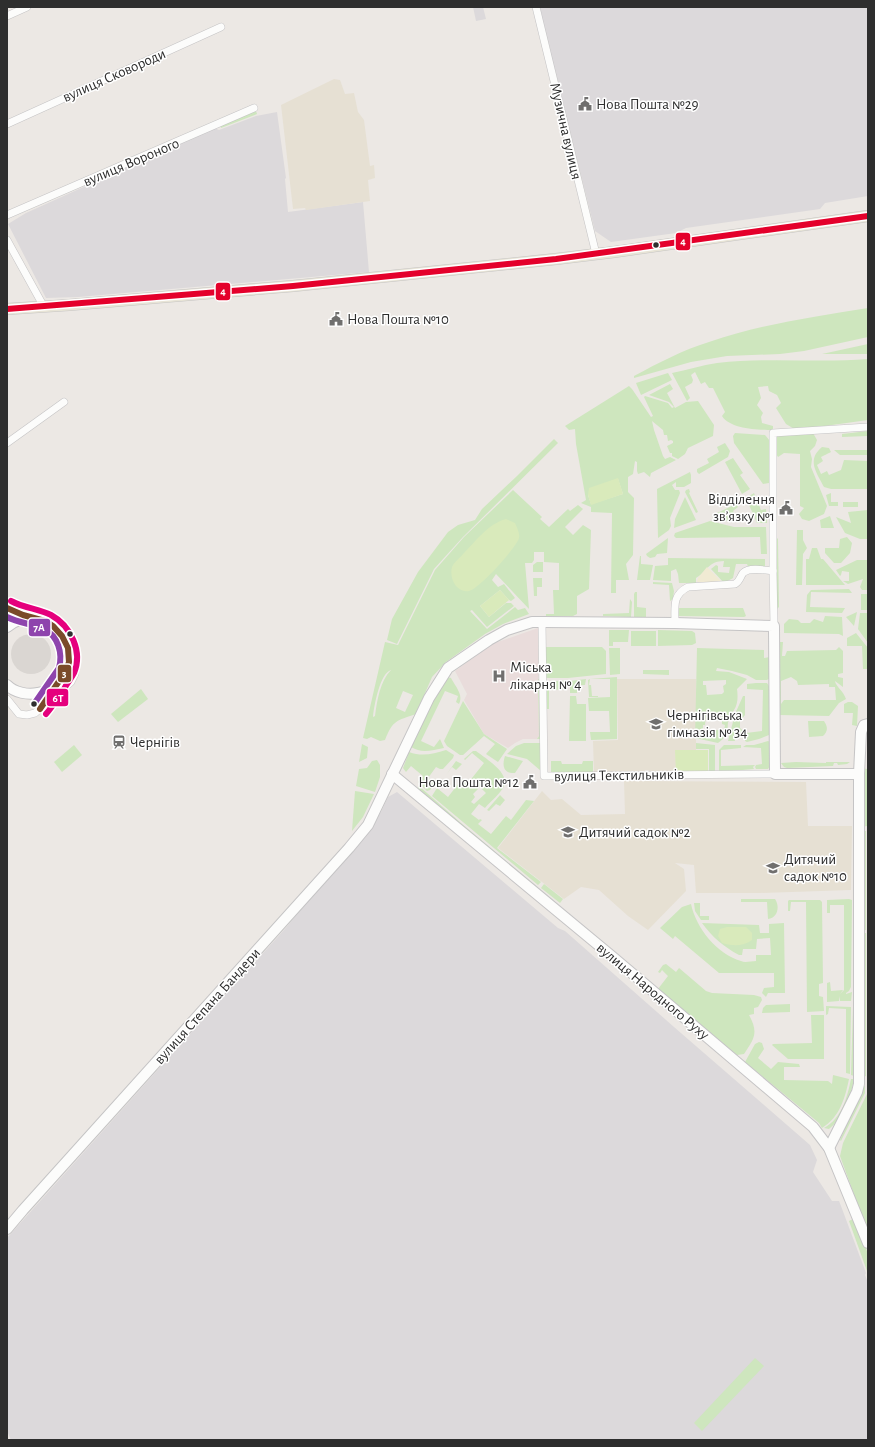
<svg xmlns="http://www.w3.org/2000/svg" width="875" height="1447" font-family="'Alegreya Sans',sans-serif">
	<style>
		.industrial { fill: #dcd9db }
		.education { fill: #e6e0d3 }
		.medical { fill: #e9dcdb }
		.green { fill: #cee6be; fill-rule: evenodd }
		.sand { fill: #f0ead3 }
		.pitch { fill: #d9eabb }
		.plaza { fill: #dad6d2 }
		.lines { fill: none; stroke-linecap: round; stroke-linejoin: round }
		.street-casing { stroke: #c5c4c5; stroke-width: 8 }
		.secondary-casing { stroke: #c5c4c5; stroke-width: 12 }
		.primary-casing { stroke: #c6c5c4; stroke-width: 12 }
		.street { stroke: #fcfcfb; stroke-width: 7 }
		.secondary { stroke: #fcfcfb; stroke-width: 10 }
		.primary { stroke: #e8e4d6; stroke-width: 11 }
		.bus-1-casing { stroke: #fff; stroke-width: 9 }
		.bus-2-casing { stroke: #fff; stroke-width: 9 }
		.bus-3-casing { stroke: #fff; stroke-width: 9 }
		.bus-4-casing { stroke: #fff; stroke-width: 9 }
		.bus-1 { stroke: #e4002b; stroke-width: 6 }
		.bus-2 { stroke: #7a4b2a; stroke-width: 6 }
		.bus-3 { stroke: #8e44ad; stroke-width: 6 }
		.bus-4 { stroke: #e5007d; stroke-width: 6 }
		.bus-dot { fill: #2e2e2e; stroke: #fff; stroke-width: 1.5 }
		.labels { text-anchor: middle; stroke-width: 3; stroke-linejoin: round; paint-order: stroke }
		.street-label { font-size: 15px; fill: #2e2e2e; stroke: #fff }
		.poi-label { font-size: 15px; fill: #2e2e2e; stroke: #fff; text-anchor: start }
		.line-badge { stroke: #fff; stroke-width: 1.5 }
		.badge-label { font-size: 11px; text-anchor: middle; font-weight: bold; fill: #fff }
	</style>
	<rect width="100%" height="100%" fill="#ece8e4"/>
	<!-- industrial -->
	<g class="industrial">
		<polygon points="473,7 483,7 486,19 476,21"/>
		<polygon points="539,7 868,7 868,196 825,203 820,209 686,228 676,233 611,242 595,231"/>
		<polygon points="277,112 286,178 285,179 288,212 363,202 369,272 78,297 46,298 8,224 26,213 214,128 219,130 256,116"/>
		<polygon points="397,792 558,928 565,931 674,1027 810,1145 817,1160 813,1172 832,1201 839,1201 841,1206 866,1273 865,1275 867,1280 868,1281 868,1440 11,1440 7,1431 7,1238 188,1036 284,930 326,879 367,833 381,812 388,797"/>
	</g>
	<!-- education -->
	<g class="education">
		<polygon points="334,79 340,80 345,94 354,93 358,112 364,120 370,166 374,165 375,178 368,180 370,201 306,210 305,208 293,209 281,105"/>
		<polygon points="617,679 696,679 696,750 708,750 708,773 650,772 648,770 645,770 644,773 594,772 593,741 618,740"/>
		<polygon points="624,781 806,782 808,826 852,826 851,890 760,893 696,893 694,865 675,863 684,869 686,891 648,930 628,916 599,890 581,887 564,899 498,848 542,791 551,800 562,799 581,815 625,814"/>
	</g>
	<!-- medical -->
	<polygon class="medical" points="538,628 539,736 537,739 523,739 515,743 508,748 484,734 464,700 467,694 455,671 492,644"/>
	<!-- green -->
	<g class="green">
		<polygon points="256,111 257,114 221,128 220,125"/>
		<path d="M868,308v29l-64,14 -24,3 -53,2 -36,6 -57,16v-2c24,-13 49,-26 75,-34 52,-18 105,-25 159,-34z"/>
		<polygon points="868,344 868,354 822,354"/>
		<path d="M868,359v61l-72,10 -10,-6 -10,-16 5,-5 -4,-8 -8,-4 -1,-5 -10,1 3,11 -4,7 6,8 -2,4 1,6 11,3v4c-15,0 -43,-1 -51,-14l3,-4 -12,-24h-4l-4,-6 -4,2 -6,-12 -4,3 2,5 -1,3 -7,4 5,11 -3,3 -15,-28c15,-3 30,-8 45,-10 50,-6 101,0 151,-4z"/>
		<polygon points="668,373 672,380 641,395 636,383"/>
		<path d="M670,384l3,5 -6,4 8,15 11,-6 12,-1 16,24 -1,11 -25,12 -3,6 -7,5 -6,-3v-3h-2l-3,-7 6,-3v-2l-2,-1 -3,1 -1,-6h-3l-1,-5 -11,-9 2,9 9,26 2,3 5,-2 6,3 -25,13 -1,4 -6,-5 -6,2 -1,-3v-9l-2,-1 -2,13 -5,3v15l6,6 -1,57 -7,9 3,16h-13v13h-5l1,-80 -21,-1v-5l-10,-4 5,-3 -10,-56 -1,-15 -6,1 -4,-4 64,-40 3,3 19,28 2,-1 -9,-19 1,-1 23,7 4,5 2,-1 -5,-5 -20,-7zM618,479l5,15 -32,10 -3,-9z"/>
		<polygon points="868,431 868,436 842,437 842,434"/>
		<polygon points="735,433 765,435 770,441 769,483 763,484 734,443 733,436"/>
		<polygon points="813,433 817,440 815,446 810,451 812,459 811,467 827,506 824,514 809,521 802,519 799,514 804,508 800,506 800,454 784,453 778,457 775,452 777,436"/>
		<polygon points="554,439 558,443 463,537 434,569 397,644 387,640 392,619 418,572 448,532 458,525 475,520 482,509 517,476"/>
		<polygon points="725,443 730,451 728,457 699,474 697,472 697,469 709,463 707,459 719,452 717,447"/>
		<path d="M822,447l7,1 2,4 -10,5 2,4 -6,4 4,9 6,-3 2,4 12,-5 3,-10 24,1v28h-37l-7,-2c-7,-14 -18,-27 -2,-40z"/>
		<polygon points="834,450 868,450 868,455 840,455"/>
		<polygon points="733,458 743,473 740,475 750,489 742,494 725,462"/>
		<polygon points="690,472 691,475 691,483 684,487 676,487 676,482 672,485 675,490 679,490 680,493 670,518 671,526 669,530 658,538 657,489"/>
		<polygon points="689,489 690,492 689,493 698,512 696,513 685,492 686,490"/>
		<path d="M513,490l29,27 -2,2 9,8 19,-18 2,2 8,-6 5,4 -18,18 8,8 10,-10 8,5 -2,59 -12,7v18l-4,2h-27v-2h8l-1,-24h6v-27l-15,-1v-10h-10v8l-2,3h-7l4,46 -33,-35 -4,6 6,7 6,-3 11,14 -4,3 -2,-1 -9,-10 -20,16 9,11 17,-14h5l3,3 -27,21 -15,-17 -2,1 17,18 28,-22 3,3 7,-2 4,6 -26,10 -18,10 -39,28 -14,15 -16,37c-20,7 -23,6 -31,26l-5,1 -9,-4 -4,2 -4,-1 22,-96 13,3 37,-75 29,-33zM391,670c-11,11 -14,31 -16,46l-2,1c1,-11 7,-44 18,-47zM403,691l10,4 -8,17 -9,-4z"/>
		<polygon points="754,493 761,510 766,509 767,523 757,523 746,498"/>
		<polygon points="831,493 831,502 838,502 838,506 829,506 826,495"/>
		<polygon points="685,497 696,520 674,528 675,519"/>
		<rect x="843" y="502" width="15" height="5"/>
		<polygon points="736,504 738,507 733,511 738,520 733,522 713,518 713,515"/>
		<polygon points="868,510 868,539 860,539 845,533 836,517 851,523 848,512"/>
		<polygon points="830,516 834,528 821,528 820,520"/>
		<polygon points="710,521 734,527 766,527 767,554 761,554 760,537 676,538 674,536 675,533"/>
		<polygon points="797,530 803,530 803,540 807,548 803,554 802,585 796,585"/>
		<polygon points="776,537 778,539 779,607 777,609 776,607"/>
		<polygon points="847,537 852,543 850,553 841,563 834,563 825,553 825,548 839,548 840,539"/>
		<polygon points="668,538 667,553 657,554 655,557 650,558 647,556 646,554"/>
		<polygon points="812,548 817,548 821,559 823,559 845,585 806,585 806,559 809,559"/>
		<polygon points="640,556 641,556 641,564 653,565 650,580 637,580"/>
		<path d="M668,558l97,1v7l-16,3 -2,-5h-11l-3,14 -9,5 -13,-14 5,-4 2,1v6l11,1 1,-6h-7l1,-6c-16,0 -17,11 -28,17v5h-17l-1,-9 -2,-5 -5,2v10l-18,-1 2,-14 13,-1z"/>
		<polygon points="857,560 868,560 868,590 862,590 860,587 863,579 848,584 843,581 849,581 849,572 842,571 841,575 840,576 836,570"/>
		<polygon points="537,562 543,562 543,572 533,572 533,565"/>
		<polygon points="533,578 542,578 542,587 537,587 537,596 534,596"/>
		<polygon points="653,582 672,583 674,591 673,599 670,601 669,585 653,584"/>
		<polygon points="849,589 852,593 811,592 810,607 845,608 842,613 806,612 807,595 811,590"/>
		<polygon points="635,592 637,592 637,607 646,608 646,617 634,617 634,594"/>
		<rect x="861" y="594" width="7" height="16"/>
		<polygon points="630,599 632,602 631,617 603,616 603,614 629,613"/>
		<polygon points="677,608 743,608 746,616 744,617 677,616"/>
		<polygon points="857,612 854,626 846,617"/>
		<polygon points="860,613 868,613 868,643 858,629"/>
		<polygon points="825,616 842,617 843,636 839,634 784,633 784,624 789,619 798,620 801,623 810,623 814,619 823,622"/>
		<polygon points="609,630 629,630 628,642 613,642 613,646 609,646"/>
		<polygon points="658,630 692,631 695,633 696,643 692,645 658,646"/>
		<rect x="631" y="631" width="25" height="15"/>
		<polygon points="856,633 868,648 868,669 863,669 862,646 847,646 847,638"/>
		<path d="M778,642h5l-1,14h3l2,-5 49,-1 3,-3 4,4v22l-5,1v3l5,1v9l-8,-6c1,6 8,9 11,18l-7,4 -10,13 -50,-1 1,-10h-2zM791,677l6,4 1,4 31,-1v3h6l1,13h-52l-3,4v-23z"/>
		<polygon points="545,647 602,647 606,651 606,674 568,678 546,678"/>
		<polygon points="609,648 620,648 620,674 610,675"/>
		<path d="M697,648l67,2v8l6,-1v21l-3,2h-11l-9,-5 -15,-4 -15,-3 -1,3 13,1 18,7 -10,10c1,7 1,15 -3,21 -3,5 -2,0 -4,5 -5,12 2,18 -12,28l-23,-5zM726,680v4l-3,2 1,6 -2,2 -15,1 -1,-10h-3v-4zM706,714h16v10l3,1 -1,5h-21v-5h2z"/>
		<polygon points="643,670 669,670 669,675 643,674"/>
		<path d="M448,677l3,1c4,8 13,17 8,26l-3,-2 2,-6 -13,-5 -24,50 13,6 6,-8 4,9c-12,2 -22,6 -33,-1l32,-65z"/>
		<polygon points="617,677 617,739 591,740 590,732 610,732 609,711 589,711 588,698 610,697 610,679 590,679 589,685 591,685 592,696 598,696 598,697 589,697 588,680 590,679"/>
		<polygon points="538,679 541,680 541,739 537,739 539,736"/>
		<polygon points="586,679 585,685 577,685 577,693 570,693 570,681"/>
		<rect x="546" y="681" width="3" height="28"/>
		<polygon points="551,681 566,681 567,689 551,690"/>
		<polygon points="756,683 767,683 769,686 769,735 759,739 747,742 745,741 745,735 734,735 735,741 728,741 735,714 743,696 745,696 745,715 740,721 740,728 746,733 762,731 763,690 747,689 747,684"/>
		<polygon points="141,689 148,699 118,722 111,714"/>
		<polygon points="570,696 576,696 577,704 586,704 586,741 569,741"/>
		<polygon points="463,701 484,734 507,749 498,762 486,754 495,744 484,736 463,755 460,755 447,746 444,741"/>
		<polygon points="848,702 852,702 858,706 857,726 852,725 853,713 844,713 844,704"/>
		<path d="M808,721h16c4,6 4,10 -1,15l-14,1z"/>
		<polygon points="768,741 770,742 770,766 768,769 756,769 755,767 756,765 762,764 761,748 743,747 746,745 754,745"/>
		<polygon points="524,743 542,743 541,771 527,759 507,754 516,746"/>
		<polygon points="696,743 715,745 715,773 709,772 709,749 696,749"/>
		<polygon points="362,744 368,747 367,758 359,762"/>
		<polygon points="74,745 82,755 62,772 54,762"/>
		<polygon points="724,745 741,745 741,748 721,750 721,766 755,765 753,767 754,769 719,772 719,750"/>
		<path d="M446,750l8,5 -1,3 -10,11h-3l-4,-2 -8,11 7,6 -5,6 -3,1 -9,-9 5,-6 -12,-10 -5,6 -3,-4 6,-16c13,5 24,2 37,-2z"/>
		<path d="M473,751h3c9,7 34,22 28,35 -3,7 -14,16 -19,22l-6,-4 -8,10 8,6 1,-1 2,1 -4,4 13,10 15,-18 5,4 15,-20 8,1 -37,47 44,34 -3,3 -106,-89 5,-8 11,9 14,-18 6,4 16,-20 -12,-10 -7,7 -1,-1zM480,787l6,6 -12,11 -3,-2 4,-5 -2,-3z"/>
		<path d="M505,756l18,5 -8,12c-12,1 -13,-8 -10,-17z"/>
		<polygon points="377,760 380,765 380,777 375,792 356,786 359,769 367,768 372,761"/>
		<polygon points="456,761 462,764 456,770 452,767 446,775"/>
		<polygon points="551,761 561,761 562,764 582,764 583,761 593,761 593,772 551,773"/>
		<polygon points="796,762 826,763 826,762 850,762 847,764 838,765 837,763 834,763 833,766 787,768 784,767 781,763"/>
		<polygon points="863,768 867,769 867,826 862,827"/>
		<polygon points="419,786 461,823 536,886 534,888 417,789"/>
		<polygon points="355,791 374,794 363,817 352,831"/>
		<polygon points="500,795 505,800 500,806 496,804 489,811 487,810"/>
		<rect x="863" y="831" width="3" height="99"/>
		<polygon points="544,884 563,899 560,903 541,888"/>
		<path d="M741,899h34c5,7 3,19 -7,20l-1,-17h-26z"/>
		<polygon points="849,899 852,900 851,987 849,991 846,993 846,994 852,992 851,1001 840,1001 839,996 839,1001 827,1002 827,983 830,982 831,991 843,990 840,994 844,990 844,905 830,905 830,913 827,913 827,900"/>
		<polygon points="789,900 820,900 822,902 823,983 819,984 819,996 823,997 824,1011 807,1012 806,902 791,902 790,911 788,911 788,901"/>
		<polygon points="694,903 700,903 700,916 709,916 709,920 701,920 695,911"/>
		<path d="M691,904c5,24 26,50 50,57 4,2 10,0 15,0v-6h15l-1,-17 -13,1 -1,10h-13l-1,6h-3c-15,-8 -27,-18 -37,-32l57,2 1,8h9v-9l15,-1 1,70h-17l-2,4 -4,-4 2,-5 10,-1v-14h-55l-44,-37 -2,3 -13,-11 22,-21z"/>
		<polygon points="863,933 866,933 866,1076 864,1077"/>
		<path d="M666,964l10,8 3,-4 27,23 6,2 42,2 7,2 1,3 -4,7 -4,1v6l-5,1c10,18 5,24 -5,39l-7,1 -79,-66 10,-13 -6,-6 -2,3 -2,-1 5,-7z"/>
		<polygon points="790,1004 790,1012 762,1013 763,1008 766,1005"/>
		<polygon points="826,1006 851,1007 850,1074 846,1073 846,1009 829,1008 828,1014 826,1015"/>
		<polygon points="853,1007 855,1009 854,1076 851,1075"/>
		<polygon points="811,1015 824,1015 824,1059 788,1059 772,1045 773,1044 812,1043"/>
		<path d="M759,1042l3,1 2,6 -6,9 13,11 7,-7 21,2 1,3h-16v13l44,1 4,3 1,-9 16,4c-4,19 -9,38 -27,49l-3,-5 -74,-61 10,-18z"/>
		<path d="M851,1079h3c-3,18 -11,39 -25,50l-5,-1c18,-10 23,-30 27,-49z"/>
		<polygon points="868,1085 868,1233 840,1156 843,1143 867,1094"/>
		<polygon points="863,1086 865,1086 865,1093 841,1141 840,1140"/>
		<polygon points="855,1218 868,1254 868,1269 867,1271 849,1221"/>
		<polygon points="755,1358 764,1366 702,1431 694,1423"/>
	</g>
	<!-- sand -->
	<polygon class="sand" points="707,567 723,583 697,582 698,578"/>
	<!-- pitch -->
	<g class="pitch">
		<polygon points="618,478 623,494 591,505 588,495 589,488"/>
		<path d="M506,519l9,4c2,5 5,10 4,15 -2,9 -41,52 -50,53 -13,2 -20,-13 -17,-24 2,-5 9,-10 12,-14 13,-13 24,-29 42,-34z"/>
		<polygon points="500,590 509,600 489,617 480,606"/>
		<polygon points="675,750 708,750 708,773 676,773"/>
		<path d="M727,927h19l6,6v7c-10,7 -19,6 -30,3l-4,-7 2,-7z"/>
	</g>
	<!-- plaza -->
	<circle class="plaza" cx="31" cy="654" r="20"/>
	<g class="lines">
		<!-- street casing -->
		<g class="street-casing">
			<g id="street">
				<polyline points="536,7 596,254"/>
				<polyline points="7,16 27,7"/>
				<polyline points="7,124 221,27"/>
				<polyline points="7,215 254,108"/>
				<polyline points="7,240 44,307"/>
				<polyline points="7,443 64,402"/>
				<polyline points="542,622 544,776 775,774"/>
				<path d="M675,623c0,-16 -3,-28 13,-36l47,-3c5,-3 5,-7 8,-11 6,-6 22,-3 30,-2"/>
				<polyline points="774,626 773,571 773,433 868,427"/>
				<polyline points="7,699 19,714 27,715 35,713 71,682 75,674 75,666 70,653"/>
			</g>
		</g>
		<!-- secondary casing -->
		<g class="secondary-casing">
			<g id="secondary">
				<polyline points="7,608 30,617"/>
				<path d="M7,627c36,-29 82,19 52,54 -5,6 -13,11 -21,12 -10,2 -23,0 -31,-8"/>
				<polyline points="392,774 614,958 813,1127 829,1148 868,1243"/>
				<polyline points="829,1148 857,1092 859,1084 859,774 861,732 864,725 868,724"/>
				<polyline points="7,1229 23,1210 349,848 368,825 429,698 448,668 489,640 507,630 532,622 542,622 675,623 774,626 775,774 859,774"/>
			</g>
		</g>
		<!-- primary casing -->
		<g class="primary-casing">
			<polyline id="primary" points="7,309 69,305 293,286 556,259 614,252 868,216"/>
		</g>
		<!-- street -->
		<use href="#street" class="street"/>
		<!-- secondary -->
		<use href="#secondary" class="secondary"/>
		<!-- primary -->
		<use href="#primary" class="primary"/>
		<!-- bus-1 casing -->
		<g class="bus-1-casing">
			<polyline id="bus-1" points="7,309 293,286 556,259 868,216"/>
		</g>
		<!-- bus-2 casing -->
		<g class="bus-2-casing">
			<polyline id="bus-2" points="7,608 23,615 45,621 53,626 62,636 68,648 69,662 66,671 40,709"/>
		</g>
		<!-- bus-3 casing -->
		<g class="bus-3-casing">
			<path id="bus-3" d="M7,617c12,6 26,7 37,12 14,7 19,24 15,39l-25,36"/>
		</g>
		<!-- bus-4 casing -->
		<g class="bus-4-casing">
			<path id="bus-4" d="M11,601c13,7 28,8 40,14 20,11 32,37 23,58 -3,6 -7,10 -10,16 -6,8 -11,17 -18,25"/>
		</g>
		<!-- bus-1 -->
		<use href="#bus-1" class="bus-1"/>
		<!-- bus-2 -->
		<use href="#bus-2" class="bus-2"/>
		<!-- bus-3 -->
		<use href="#bus-3" class="bus-3"/>
		<!-- bus-4 -->
		<use href="#bus-4" class="bus-4"/>
	</g>
	<!-- icons -->
	<defs>
		<g id="civic-bare" transform="scale(1.08)"><path d="M-.6-6.5H3V-4.5H.6V-3L4-1V1h2V6H-6V1h2V-1L-.6-3ZM-1.2 2.5V6h2.4V2.5Z" fill="#706f6e" stroke="#fff" stroke-width="2.5" paint-order="stroke"/></g>
		<g id="hospital-bare" transform="scale(1.08)"><path d="M-5-5h3v3.5h4V-5h3V5h-3V1.5h-4V5h-3Z" fill="#706f6e" stroke="#fff" stroke-width="2.5" paint-order="stroke"/></g>
		<g id="school-bare" transform="scale(1.08)"><path d="M0-5L7-2L0 1L-7-2ZM-4 1L0 2.5L4 1V4Q0 6-4 4Z" fill="#706f6e" stroke="#fff" stroke-width="2.5" paint-order="stroke"/></g>
		<g id="station-bare" transform="scale(1.08)"><path d="M-3-6H3Q5-6 5-4V2Q5 4 3 4L4.5 6H3L1.5 4h-3L-3 6H-4.5L-3 4Q-5 4-5 2V-4Q-5-6-3-6ZM-3.5-4v3h7v-3ZM-3.5 1v1.5H-2V1ZM2 1v1.5H3.5V1Z" fill="#706f6e" stroke="#fff" stroke-width="2.5" paint-order="stroke"/></g>
	</defs>
	<g fill-rule="evenodd">
		<use href="#civic-bare" x="585" y="104"/>
		<use href="#civic-bare" x="336" y="319"/>
		<use href="#civic-bare" x="786" y="508"/>
		<use href="#hospital-bare" x="499" y="676"/>
		<use href="#school-bare" x="656" y="724"/>
		<use href="#station-bare" x="119" y="742"/>
		<use href="#civic-bare" x="530" y="782"/>
		<use href="#school-bare" x="568" y="832"/>
		<use href="#school-bare" x="773" y="868"/>
	</g>
	<!-- markers -->
	<g class="bus-dot">
		<circle cx="656" cy="245" r="3.5"/>
		<circle cx="70" cy="634" r="3.5"/>
		<circle cx="34" cy="704" r="3.5"/>
	</g>
	<g class="labels">
		<!-- street labels -->
		<g class="street-label">
			<text transform="translate(114 75) rotate(-24)" y="5">вулиця Сковороди</text>
			<text transform="translate(566 131) rotate(77)" y="5">Музична вулиця</text>
			<text transform="translate(131 162) rotate(-23)" y="5">вулиця Вороного</text>
			<text transform="translate(619 775) rotate(-1)" y="5">вулиця Текстильників</text>
			<text transform="translate(653 991) rotate(40)" y="5">вулиця Народного Руху</text>
			<text transform="translate(207 1006) rotate(-48)" y="5">вулиця Степана Бандери</text>
		</g>
		<!-- poi labels -->
		<g class="poi-label">
			<text x="596" y="109">Нова Пошта №29</text>
			<text x="347" y="324">Нова Пошта №10</text>
			<text x="775" y="504" text-anchor="end">Відділення<tspan x="775" dy="17">зв’язку №1</tspan></text>
			<text x="510" y="672">Міська<tspan x="510" dy="17">лікарня № 4</tspan></text>
			<text x="667" y="720">Чернігівська<tspan x="667" dy="17">гімназія № 34</tspan></text>
			<text x="130" y="747">Чернігів</text>
			<text x="519" y="787" text-anchor="end">Нова Пошта №12</text>
			<text x="579" y="837">Дитячий садок №2</text>
			<text x="784" y="864">Дитячий<tspan x="784" dy="17">садок №10</tspan></text>
		</g>
	</g>
	<g class="line-badge">
		<rect x="675" y="232" width="16" height="19" rx="4" fill="#e4002b"/>
		<rect x="215" y="282" width="16" height="19" rx="4" fill="#e4002b"/>
		<rect x="28" y="618" width="23" height="19" rx="4" fill="#8e44ad"/>
		<rect x="57" y="664" width="15" height="19" rx="4" fill="#7a4b2a"/>
		<rect x="46" y="688" width="23" height="19" rx="4" fill="#e5007d"/>
	</g>
	<g class="badge-label">
		<text x="683" y="245">4</text>
		<text x="223" y="295">4</text>
		<text x="39" y="631">7А</text>
		<text x="64" y="677">3</text>
		<text x="58" y="702">6Т</text>
	</g>
	<!-- border -->
	<rect width="875" height="1447" fill="none" stroke="#2e2e2e" stroke-width="16"/>
</svg>
